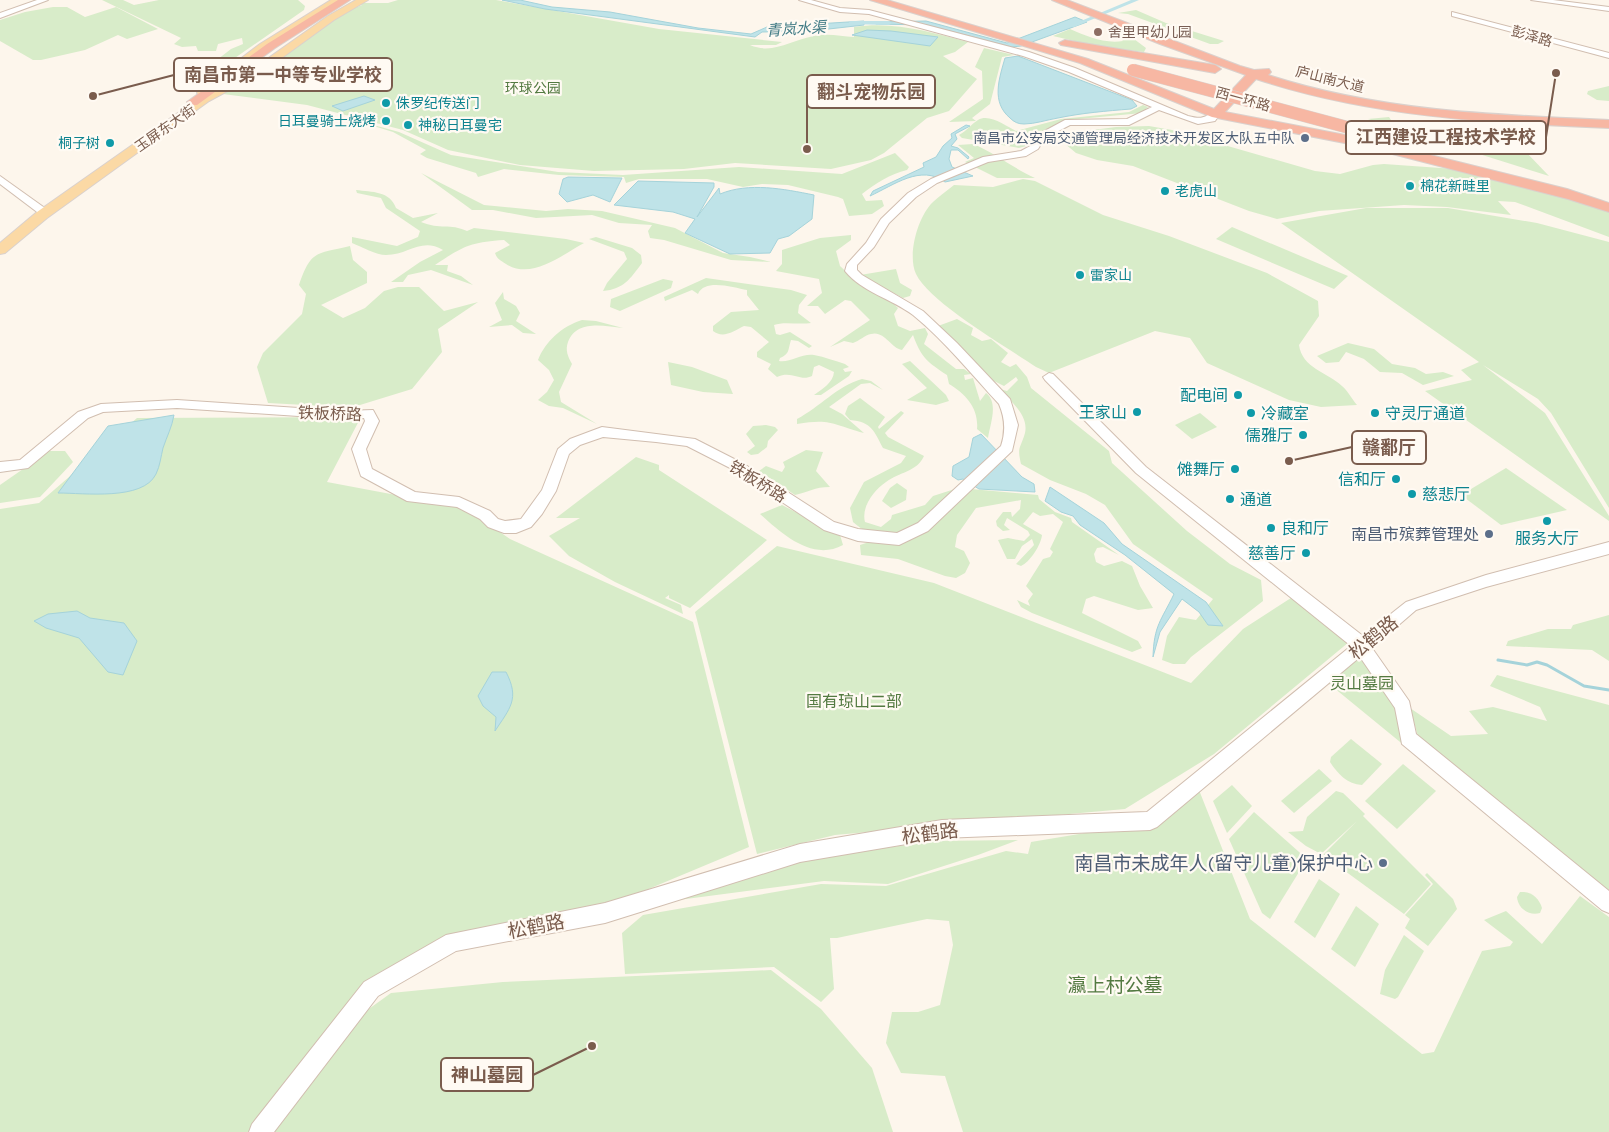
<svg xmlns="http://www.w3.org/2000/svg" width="1609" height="1132" font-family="Karla,'Noto Sans SC',sans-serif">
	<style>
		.green { fill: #d8ecc9 }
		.water { fill: #bfe3e8; stroke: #a5d3da }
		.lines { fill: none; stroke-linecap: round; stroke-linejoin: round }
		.stream { stroke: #a5d3da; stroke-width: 3 }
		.canal { fill: #bfe3e8; fill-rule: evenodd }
		.minor-casing { stroke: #d1beb0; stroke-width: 2 }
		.major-casing { stroke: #dad1cd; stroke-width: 2 }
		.highway-casing { stroke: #dad1cd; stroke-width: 2 }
		.minor { fill: #fff; fill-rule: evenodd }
		.major { fill: #fbd9a5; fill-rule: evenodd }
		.highway { fill: #f7b7a3; fill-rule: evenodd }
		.highway-bridge-casing { stroke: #dad1cd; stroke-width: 13; stroke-linecap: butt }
		.highway-bridge { stroke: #f7b7a3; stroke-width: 12 }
		.education-dot { fill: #8d6e63; stroke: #fffaf3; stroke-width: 2 }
		.culture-dot { fill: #0f9aa8; stroke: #fffaf3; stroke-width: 2 }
		.service-dot { fill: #5c6f8a; stroke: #fffaf3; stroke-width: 2 }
		.labels { text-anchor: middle; stroke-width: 4.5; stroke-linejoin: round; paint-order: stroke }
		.far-education-label { font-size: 14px; fill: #785e54; stroke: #fffaf3; text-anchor: start }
		.far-street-label { font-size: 14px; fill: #7a5c4d; stroke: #fffaf3 }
		.far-park-label { font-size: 14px; fill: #537a41; stroke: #fffaf3 }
		.far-culture-label { font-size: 14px; fill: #0d838f; stroke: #fffaf3; text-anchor: start }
		.far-service-label { font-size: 14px; fill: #4e5e75; stroke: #fffaf3; text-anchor: end }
		.far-water-label { font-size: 15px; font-style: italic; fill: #437c86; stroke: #fffaf3 }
		.culture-label { font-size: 16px; fill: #0d838f; stroke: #fffaf3; text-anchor: end }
		.street-label { font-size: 16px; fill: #7a5c4d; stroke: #fffaf3 }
		.service-label { font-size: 16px; fill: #4e5e75; stroke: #fffaf3; text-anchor: end }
		.park-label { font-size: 16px; fill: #537a41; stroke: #fffaf3 }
		.near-street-label { font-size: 19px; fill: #7a5c4d; stroke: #fffaf3 }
		.near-service-label { font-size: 19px; fill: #4e5e75; stroke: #fffaf3; text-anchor: end }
		.near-park-label { font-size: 19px; fill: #537a41; stroke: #fffaf3 }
		.leader { fill: none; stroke: #7a5c4d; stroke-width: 2 }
		.callout-dot { fill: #7a5c4d; stroke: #fffaf3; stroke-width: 2 }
		.callout { fill: #fffaf3; stroke: #7a5c4d; stroke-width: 2 }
		.callout-label { font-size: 18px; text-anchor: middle; font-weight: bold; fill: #7a5c4d }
	</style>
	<rect width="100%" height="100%" fill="#fdf6ec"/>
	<!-- green -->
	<g class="green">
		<polygon points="102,0 123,0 134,5 159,0 298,0 305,6 304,10 186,92 178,90 231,49 243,44 242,38 218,44 216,51 198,51 196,46 182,47 174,44 181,38"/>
		<path d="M398,0h98l163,29 123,13 -6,3h-26c23,10 41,-5 64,-9 13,-3 27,0 40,1v-10c40,-6 76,5 114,15l-13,10 -12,4 34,23 -28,32 -22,7 -43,35 -13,7 -40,9 -96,-6 -51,6 -90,2 -74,-6 -72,-15 -45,-20 -96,-25 -84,-11 18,-10 94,-68 27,-11 -5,-2h31z"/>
		<polygon points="53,7 67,7 85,17 116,7 158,29 127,39 118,35 85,50 41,60 33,60 0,41 0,20 25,12"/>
		<polygon points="1136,10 1166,23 1224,41 1218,44 1210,44 1128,14 1118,13"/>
		<path d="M1070,29c16,7 34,15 53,12l-3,-3 14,1 12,9 -2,4 -48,-6 -43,-10z"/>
		<polygon points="984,48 1014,55 1002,57 990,104 972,118 976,121 949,122 983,99 982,71 975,67"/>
		<polygon points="1609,86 1609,101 1597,100 1587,94 1588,91"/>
		<path d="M1143,105l5,2 -6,6 -74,7 -24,11 -14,14 -11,3 -57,-10 -3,-3c8,-4 12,-11 19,-15 11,-7 28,6 38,11l45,-12 68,-7z"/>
		<path d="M341,116l58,16 52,23 107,17 65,3 116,-8 103,7 53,-21 14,14 -2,3c-17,4 -31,13 -45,24l4,7 16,-1 2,6 -12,8 -23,2 -6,-17 -5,-2 -50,-12 -26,-1 -19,3 -36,-8h-68l-13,4 -2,-6 -65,-2 -55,-6 -26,8 -2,-4 -49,-15 -7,-4 6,-4 -33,-18z"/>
		<polygon points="1389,117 1393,123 1463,141 1482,143 1478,147 1503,154 1525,151 1549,176 1368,119"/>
		<polygon points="1149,126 1172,130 1315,171 1340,174 1373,165 1384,164 1469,170 1609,210 1609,237 1515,202 1498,201 1511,215 1447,207 1404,205 1319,211 1277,219 1249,211 1133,166 1097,160 1076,153 1064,143 1070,133 1116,127"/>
		<path d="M973,144c22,9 40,24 62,34h-38l-32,-16 9,-4 -16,-13z"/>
		<polygon points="421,173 484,205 546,211 568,209 602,211 675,228 723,253 750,257 771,262 731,260 664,240 650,238 648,231 652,225 619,223 592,215 536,218 493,210 472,210"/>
		<path d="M1023,179l12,2 68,34 66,21 98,37 51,28 1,15 -20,29c3,23 28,27 43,41 6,5 10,13 15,19l-36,2 -32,-7 -82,-37 -17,-25 -35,-7 -106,42 -13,-6c-29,-20 -106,-64 -120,-93 -9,-19 2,-58 17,-72 6,-6 14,-11 21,-17l39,2z"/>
		<path d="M356,190c16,2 34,1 40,18l17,10 25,-5 -17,9c19,8 29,1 46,9l7,-3 92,11 18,4c-24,13 -52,37 -78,21 -6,-4 -9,-5 -11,-11l15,-8 -6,-5c-34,2 -42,7 -69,25h13l-1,6 14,5 12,9 -42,-15 -23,5 -5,7h-12l29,-20 23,-12c-22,-13 -34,5 -57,5 -10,0 -24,-8 -34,-12v-6l45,9 21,-9 2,-6 -34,-23 -5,-10 -24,-5z"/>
		<polygon points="1366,208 1448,208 1537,223 1609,242 1609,508 1551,413 1538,399 1483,365 1545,413 1609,516 1609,521 1425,391 1472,380 1461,370 1479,362 1281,223"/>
		<polygon points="1232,227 1348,276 1334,289 1216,239"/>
		<path d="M851,235v5l-15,11 4,15 16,15 6,6 21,7 15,14 -4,6 4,12 12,5 15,-3 3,6 -4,10 32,25h8l7,5 -7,1 1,5 8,-2 7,23 6,-8c13,10 4,31 2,45l-11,-9c2,-20 -11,-35 -28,-45l-2,-9c-20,-13 -26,-18 -34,-40l-11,15c-11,-2 -18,-20 -31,-16 -6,1 -12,7 -18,9l-9,-2 -14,6 40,-27 -19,-19 -6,-1 -20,14 -7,-8h-11l15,-13 -3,-14 -43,-8 6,-7v-14l38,-12z"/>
		<path d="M596,237l36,11 9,7 1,8c-12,16 -18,26 -39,28l4,-8 20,-24 -3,-7 -35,-13z"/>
		<path d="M350,246l3,14 14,12v11l-46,22 22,13 22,-10 19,-17 14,-4h21l25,24 34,-9 -40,27 4,23 -30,37 -52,16 -36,1 -56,-3 -11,-36 6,-14 39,-39 4,-20 -7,-9c12,-35 17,-31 51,-39z"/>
		<polygon points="896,269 900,283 912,290 910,296 903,298 860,275"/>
		<path d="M706,278l85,12 16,5 -8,10 -1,8 13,10c-13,2 -27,-2 -37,2l2,9 4,1 10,-3 22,14 -3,2 -11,-7 -7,-1c-3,9 -1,14 -11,18l-1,3c11,2 23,-8 35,-6 11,2 21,6 31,9l4,3 -6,2 2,3 7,-1 -3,5 -28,19h-7c8,-6 19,-12 20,-23l-15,-7 -5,2 -2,9c-12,6 -20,-6 -35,1l-9,-8 3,-5 -14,-7v-5l12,-10 -18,-15 -7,-1c-10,5 -21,13 -31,5v-5l18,-14 28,-2 -12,-15v-5c-13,-2 -42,-12 -49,4l-6,-4 -27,11 -1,-4z"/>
		<polygon points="663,279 673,281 671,288 620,311 610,307 611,299"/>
		<polygon points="503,292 504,299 516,306 520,313 516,321 536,334 523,333 512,325 489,327 502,320 495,303"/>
		<path d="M957,319l16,9 -2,7 11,6 9,-2 17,14 -7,9 9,5 6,-3 11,13 4,11 78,63 3,12 75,68 43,33 31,16 2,21 -72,56 -6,7h-12l-11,-4 5,-24 12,-19 17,3 17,-21 -80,-55 -28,-39 -19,-11 -36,-14 -29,-16c-4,-18 -1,-14 4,-31 4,-18 -15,-32 -25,-44l7,2 11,-11 -2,-3 -12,9 -12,-6 -54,-54z"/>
		<path d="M582,320l14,1 27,7c-19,-2 -46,-9 -55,14 -3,8 0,15 4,22l-13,28 2,10 36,22 -34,-16 -14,-2 -11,-6 9,-8 7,-12 -5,-10 -11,-10c7,-18 24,-34 44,-40z"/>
		<polygon points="1348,343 1374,349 1392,364 1415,368 1426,374 1443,372 1454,376 1423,385 1402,373 1380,372 1364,359 1346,352 1339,362 1326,363 1317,356"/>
		<polygon points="910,361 946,395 949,401 936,405 907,400 927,388 902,364"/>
		<polygon points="668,362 692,367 727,380 733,394 703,392 671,385"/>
		<path d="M862,379l9,2 12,9 -13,-7 -9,1 -32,23 13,7 22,19c-31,-8 -32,-15 -67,-9v-5c23,-12 40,-33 65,-40z"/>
		<path d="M860,398l25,19 -7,10 1,2 22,-18 3,2 -19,20 3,4 36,19c-7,16 -25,16 -38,26 -12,8 -25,25 -21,40l16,5 10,-8 1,-4 33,-10 8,-9 28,-9c-30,26 -68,71 -108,35l-3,-14 14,-26 37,-19 5,-7 -23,-8c-9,-17 -11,-26 -33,-28l-5,-6 3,-8z"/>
		<polygon points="1200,413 1217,427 1192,439 1175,425"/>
		<polygon points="361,417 327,482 465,508 510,539 693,622 749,847 615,903 453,937 382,971 248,1132 0,1132 0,509 39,503 137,418"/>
		<polygon points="766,425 775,427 778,430 768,441 767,447 758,454 751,455 747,452 755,446 746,434 753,426"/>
		<path d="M806,450l17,2 -7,19 14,16c-16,0 -21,5 -35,8l-36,-24 7,-5 16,6 3,-5 -2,-5z"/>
		<polygon points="49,451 65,451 73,462 40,497 0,503 0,485"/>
		<polygon points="636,457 659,465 659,470 767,540 690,608 669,598 669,595 665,598 681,605 683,614 615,582 569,556 549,536 580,518 556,518"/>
		<polygon points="1506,468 1567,510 1501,525 1461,495"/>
		<polygon points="897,483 907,490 906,500 891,508 882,501 890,488"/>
		<path d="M971,489l67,6 1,4 16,13 16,6 1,4 47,33 -16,-8 -6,1 -3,6 2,8 8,4 18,-5 10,5 8,20 13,22 -15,2 -44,-14 -8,3 -4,14 56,28 4,7 -10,4 -100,-39 -11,-6 -4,-7 13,6 -2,-5 5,-7 -7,-8 17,-27 7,-2 3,-5 -3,-3 13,-27 -10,-8 -13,2 -7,-4 -10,12 19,11c-1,10 -12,27 -21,31l-5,-2 18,-19 -2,-6 -10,7 -7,13h-8l-9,-19 10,-2 16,3 6,-6 -2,-4 -21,-13 -3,7 6,5 -7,1 -6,-5 -1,-5 7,-9h8l1,5 8,-8 1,-9 -45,8 -19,27 -2,12 9,4 6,12 -5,10 -9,5 -11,-2 -47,-17 -37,-4 -1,-10 9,-3 25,2z"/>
		<path d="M782,505l52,27 6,3 3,10c-31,17 -62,-12 -83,-31z"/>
		<polygon points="777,546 934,583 1191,683 1243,629 1294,596 1349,642 1214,754 1125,809 835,835 757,854 695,612"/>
		<polygon points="1609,615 1609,661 1592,650 1506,646 1508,641 1548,629 1571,629 1573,625"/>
		<polygon points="1367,648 1412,736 1419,740 1410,708 1451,736 1488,734 1469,711 1493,707 1547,721 1540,707 1490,686 1497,675 1609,705 1609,913 1328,683"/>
		<path d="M1351,739l31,25 -20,21c-15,-1 -24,-11 -32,-23l1,-5z"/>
		<polygon points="1403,764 1436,791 1397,829 1365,801"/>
		<polygon points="1319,769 1332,781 1294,813 1281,801"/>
		<polygon points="1232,785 1252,806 1227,833 1213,801"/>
		<polygon points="1199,790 1250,919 1422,1054 1434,1052 1482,951 1510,946 1513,942 1484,920 1506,911 1542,944 1580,896 1609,917 1609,1132 963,1132 945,1076 901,1073 886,1043 892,1012 918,1012 940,1005 953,945 949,921 927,919 837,938 830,938 834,989 821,1002 774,967 625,974 622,933 643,915 821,884 886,886 1006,851 1028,854 1031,842 1109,829 1141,830"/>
		<polygon points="1336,791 1343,793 1365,814 1363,816 1431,884 1404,914 1323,855 1357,821 1321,854 1306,846 1288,832 1303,831 1307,817"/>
		<polygon points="1254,812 1307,859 1270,919 1262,913 1229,839"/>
		<polygon points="1018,840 978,855 888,884 824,881 663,902 800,860 934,841"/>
		<polygon points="1427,873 1453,899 1457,909 1428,946 1405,928 1410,919 1405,915 1433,884 1425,875"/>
		<polygon points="1319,879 1340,894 1315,938 1294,922"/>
		<path d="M1520,892c11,-1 19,6 22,16l-2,5c-12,3 -22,-5 -23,-16z"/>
		<polygon points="1356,906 1379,924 1355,967 1331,949"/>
		<polygon points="1404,935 1424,951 1398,997 1395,999 1380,994 1385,970"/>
		<polygon points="771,970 821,1009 872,1068 893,1132 270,1132 348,1024 391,993 503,982"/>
	</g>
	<!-- water -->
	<g class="water">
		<polygon points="502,0 520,0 552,7 610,12 698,28 751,34 767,27 864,21 864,25 811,31 762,32 755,37 545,9"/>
		<polygon points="1075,17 1087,22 1021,46 1012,47 927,25 876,24 873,22 926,21 1007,43"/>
		<polygon points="867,30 891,31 938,37 930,46 852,35"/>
		<path d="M1018,56l114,44 5,6 -6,3c-25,2 -49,4 -73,9 -12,2 -23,6 -34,6 -6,0 -10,-2 -14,-6 -19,-16 -11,-39 -5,-60z"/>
		<polygon points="364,96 375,100 343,111 332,106"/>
		<path d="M966,125l4,1 -15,8 2,5 -6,7 7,2 11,9 -1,2 -10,-9h-7l-2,9 3,8 21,9 -28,6c-24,-18 -51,3 -75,14l3,-5 51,-24 -1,-4 13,-6 7,-11 9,-8 -1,-4z"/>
		<polygon points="568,177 622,178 610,202 593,195 567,202 559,194 563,179"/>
		<path d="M638,181l76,2v4l-17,30 22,-29 1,6c29,-12 64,-5 94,1l-2,24 -23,17 -11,3 -8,14 -40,1 -45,-21 10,-14 -22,-7 -59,-7z"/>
		<path d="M174,415c-2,12 -7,21 -11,33 -2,8 -3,18 -7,26 -13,27 -72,19 -98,19l50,-67z"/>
		<polygon points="981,434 1022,477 1034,484 1035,492 979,489 963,479 958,480 952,476 953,466 969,457 973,438"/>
		<path d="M1050,487l54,36 18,21 84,58 17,24 -15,-1 -9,-13 -17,-13 -22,33 -7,25c1,-32 8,-36 21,-63l-49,-39 -45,-30 -7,-9 -12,-4 -16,-11z"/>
		<polygon points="77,611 90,618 124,623 137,641 123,675 108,672 79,638 46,628 34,621 48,614"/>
		<path d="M492,672h14c14,27 4,36 -11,59l1,-14 -13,-11 -5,-10z"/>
	</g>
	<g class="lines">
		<!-- stream -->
		<polyline class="stream" points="1498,660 1527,665 1537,662 1547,665 1584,686 1609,690"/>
		<!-- canal -->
		<g class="canal">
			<polygon points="1131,0 1139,0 1074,27 1069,26"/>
			<polygon points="850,21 889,21 892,23 889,25 848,24"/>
		</g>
		<!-- minor casing -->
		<g class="minor-casing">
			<g id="minor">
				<polygon points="37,0 48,0 0,18 0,13"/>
				<path d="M799,0h12l29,8 29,2 160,42 46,16 113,48c16,4 15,1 28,-5l4,3 -5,7 -17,3 -39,-14 -30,15h-59l-25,13 -7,11 -12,7 -38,6 -51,21 -21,14 -27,26 -15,24 -17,18v5l5,5 61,36 34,32 53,56 8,26 -6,26 -84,80 -29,14 -41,-4 -34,-11 -90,-60 -47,-24 -31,-4 -53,-5 -23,8 -11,9 -13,37 -14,23 -11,13 -15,6h-12l-16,-6 -8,-8 -23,-12 -50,-6 -46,-25 -9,-27 13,-28 -1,-3 -21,1 -166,-11 -74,4 -15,6 -60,50 -28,4v-10l20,-2 58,-48 23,-8 76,-4 166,11 30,-1 6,11 -13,28 6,20 43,23 44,5 31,14 8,8 7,2 16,-2 21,-29 16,-41 12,-10 32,-12 93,12 49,25 90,58 24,7 39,4 21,-10 83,-77c5,-15 4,-28 -2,-42 -28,-30 -54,-63 -86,-89 -21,-16 -51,-23 -68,-44l2,-7 19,-21 15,-24 27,-26 23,-14 52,-22 38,-6 11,-6 7,-11 26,-14 62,-1 25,-12 -83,-35 -46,-16 -154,-42 -29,-2z"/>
				<polygon points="1531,0 1553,0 1609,7 1609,11"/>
				<polygon points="1452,12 1609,53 1609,58 1452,16"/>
				<polygon points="0,176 49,211 49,215 41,215 0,184"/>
				<polygon points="1049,373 1053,374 1146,467 1363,636 1406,602 1486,575 1609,542 1609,554 1486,587 1416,610 1372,648 1409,701 1416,734 1609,891 1609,913 1602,910 1402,744 1395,708 1360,657 1157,827 1150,830 942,838 800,862 605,923 456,951 378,996 274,1132 249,1132 252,1124 364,982 446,935 605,903 800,844 942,820 1147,812 1351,646 1136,473 1045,380 1043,377"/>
			</g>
		</g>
		<!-- major casing -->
		<g class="major-casing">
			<polygon id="major" points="331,0 342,0 268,48 211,92 253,69 328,16 356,0 368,0 334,20 261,73 209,101 47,218 5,253 0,254 0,243 37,212 202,96 197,93 198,91 260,44"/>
		</g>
		<!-- highway casing -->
		<g class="highway-casing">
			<g id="highway">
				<polygon points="338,0 350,0 275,48 197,105 189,105 187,102 267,44"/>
				<path d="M870,0h17l201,59 126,50 32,-34 -86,-31 -108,-44h15l173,66 14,4 15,-1 2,3 -3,3c111,36 225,40 341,45v8c-120,-5 -238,-11 -353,-49l-31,33 141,27 201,50 42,14v9l-41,-13 -203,-52 -153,-30 -132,-54z"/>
				<polygon points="1065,40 1215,65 1221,69 1215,73 1061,45 1059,43"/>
				<polygon points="1384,128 1425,140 1427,143 1420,147 1379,135 1377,132 1379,129"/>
			</g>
		</g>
		<!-- minor -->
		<use href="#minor" class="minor"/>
		<!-- major -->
		<use href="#major" class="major"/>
		<!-- highway -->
		<use href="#highway" class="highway"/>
		<!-- highway-bridge casing -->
		<g class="highway-bridge-casing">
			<polyline id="highway-bridge" points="1133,70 1380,136"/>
		</g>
		<!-- highway-bridge -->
		<use href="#highway-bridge" class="highway-bridge"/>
	</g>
	<!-- markers -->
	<circle class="education-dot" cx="1098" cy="32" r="5"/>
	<g class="culture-dot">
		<circle cx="386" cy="103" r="5"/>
		<circle cx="386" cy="121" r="5"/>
		<circle cx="408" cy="125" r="5"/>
		<circle cx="110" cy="143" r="5"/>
		<circle cx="1410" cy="186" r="5"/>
		<circle cx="1165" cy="191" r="5"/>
		<circle cx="1080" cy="275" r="5"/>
		<circle cx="1238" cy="395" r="5"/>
		<circle cx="1137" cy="412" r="5"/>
		<circle cx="1251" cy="413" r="5"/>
		<circle cx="1375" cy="413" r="5"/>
		<circle cx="1303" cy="435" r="5"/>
		<circle cx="1235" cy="469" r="5"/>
		<circle cx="1396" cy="479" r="5"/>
		<circle cx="1412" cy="494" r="5"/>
		<circle cx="1230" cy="499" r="5"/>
		<circle cx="1547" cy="521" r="5"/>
		<circle cx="1271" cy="528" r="5"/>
		<circle cx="1306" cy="553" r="5"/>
	</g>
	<g class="service-dot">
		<circle cx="1305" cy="138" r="5"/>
		<circle cx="1489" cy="534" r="5"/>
		<circle cx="1383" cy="863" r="5"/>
	</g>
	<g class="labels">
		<!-- far-education labels -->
		<g class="far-education-label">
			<text x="1108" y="37">舍里甲幼儿园</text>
		</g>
		<!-- far-street labels -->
		<g class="far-street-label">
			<text transform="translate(1532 36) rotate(16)" y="5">彭泽路</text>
			<text transform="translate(1330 79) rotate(14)" y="5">庐山南大道</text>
			<text transform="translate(1243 99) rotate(15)" y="5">西一环路</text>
			<text transform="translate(165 128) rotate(-35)" y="5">玉屏东大街</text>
		</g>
		<!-- far-park labels -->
		<g class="far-park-label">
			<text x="533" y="93">环球公园</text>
		</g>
		<!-- far-culture labels -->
		<g class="far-culture-label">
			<text x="396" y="108">侏罗纪传送门</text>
			<text x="376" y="126" text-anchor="end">日耳曼骑士烧烤</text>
			<text x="418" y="130">神秘日耳曼宅</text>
			<text x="100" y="148" text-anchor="end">桐子树</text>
			<text x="1420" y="191">棉花新畦里</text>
			<text x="1175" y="196">老虎山</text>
			<text x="1090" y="280">雷家山</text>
		</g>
		<!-- far-service labels -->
		<g class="far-service-label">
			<text x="1295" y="143">南昌市公安局交通管理局经济技术开发区大队五中队</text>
		</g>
		<!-- far-water labels -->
		<g class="far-water-label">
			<text transform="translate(796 29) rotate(-4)" y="5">青岚水渠</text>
		</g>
		<!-- culture labels -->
		<g class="culture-label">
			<text x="1228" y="401">配电间</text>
			<text x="1127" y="418">王家山</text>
			<text x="1261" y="419" text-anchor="start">冷藏室</text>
			<text x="1385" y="419" text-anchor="start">守灵厅通道</text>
			<text x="1293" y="441">儒雅厅</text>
			<text x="1225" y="475">傩舞厅</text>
			<text x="1386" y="485">信和厅</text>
			<text x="1422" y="500" text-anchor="start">慈悲厅</text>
			<text x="1240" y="505" text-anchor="start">通道</text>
			<text x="1281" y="534" text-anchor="start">良和厅</text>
			<text x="1547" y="544" text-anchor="middle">服务大厅</text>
			<text x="1296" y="559">慈善厅</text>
		</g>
		<!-- street labels -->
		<g class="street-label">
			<text transform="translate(330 413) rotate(2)" y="6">铁板桥路</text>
			<text transform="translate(758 481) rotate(32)" y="6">铁板桥路</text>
		</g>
		<!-- service labels -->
		<g class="service-label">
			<text x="1479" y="540">南昌市殡葬管理处</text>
		</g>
		<!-- park labels -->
		<g class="park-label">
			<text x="1362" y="689">灵山墓园</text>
			<text x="854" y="707">国有琼山二部</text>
		</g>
		<!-- near-street labels -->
		<g class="near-street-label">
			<text transform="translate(1373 637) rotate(-39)" y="7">松鹤路</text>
			<text transform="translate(930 833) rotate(-7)" y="7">松鹤路</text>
			<text transform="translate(536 926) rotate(-11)" y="7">松鹤路</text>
		</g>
		<!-- near-service labels -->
		<g class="near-service-label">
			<text x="1373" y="870">南昌市未成年人(留守儿童)保护中心</text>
		</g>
		<!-- near-park labels -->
		<g class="near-park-label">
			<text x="1115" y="992">瀛上村公墓</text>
		</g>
	</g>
	<!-- callouts -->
	<path class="leader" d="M93 96L174 75M807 149L807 92M1556 73L1546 137M1289 461L1352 447M592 1046L533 1075"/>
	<g class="callout-dot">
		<circle cx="93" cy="96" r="5"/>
		<circle cx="807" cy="149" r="5"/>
		<circle cx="1556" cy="73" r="5"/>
		<circle cx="1289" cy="461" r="5"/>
		<circle cx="592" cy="1046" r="5"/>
	</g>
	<g class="callout">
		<rect x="174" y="58" width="218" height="33" rx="5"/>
		<rect x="807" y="75" width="128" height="33" rx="5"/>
		<rect x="1346" y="121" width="200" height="33" rx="5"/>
		<rect x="1352" y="431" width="74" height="33" rx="5"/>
		<rect x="441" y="1058" width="92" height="33" rx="5"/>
	</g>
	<g class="callout-label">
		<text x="283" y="81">南昌市第一中等专业学校</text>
		<text x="871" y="98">翻斗宠物乐园</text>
		<text x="1446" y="143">江西建设工程技术学校</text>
		<text x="1389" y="454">赣鄱厅</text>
		<text x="487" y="1081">神山墓园</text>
	</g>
</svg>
